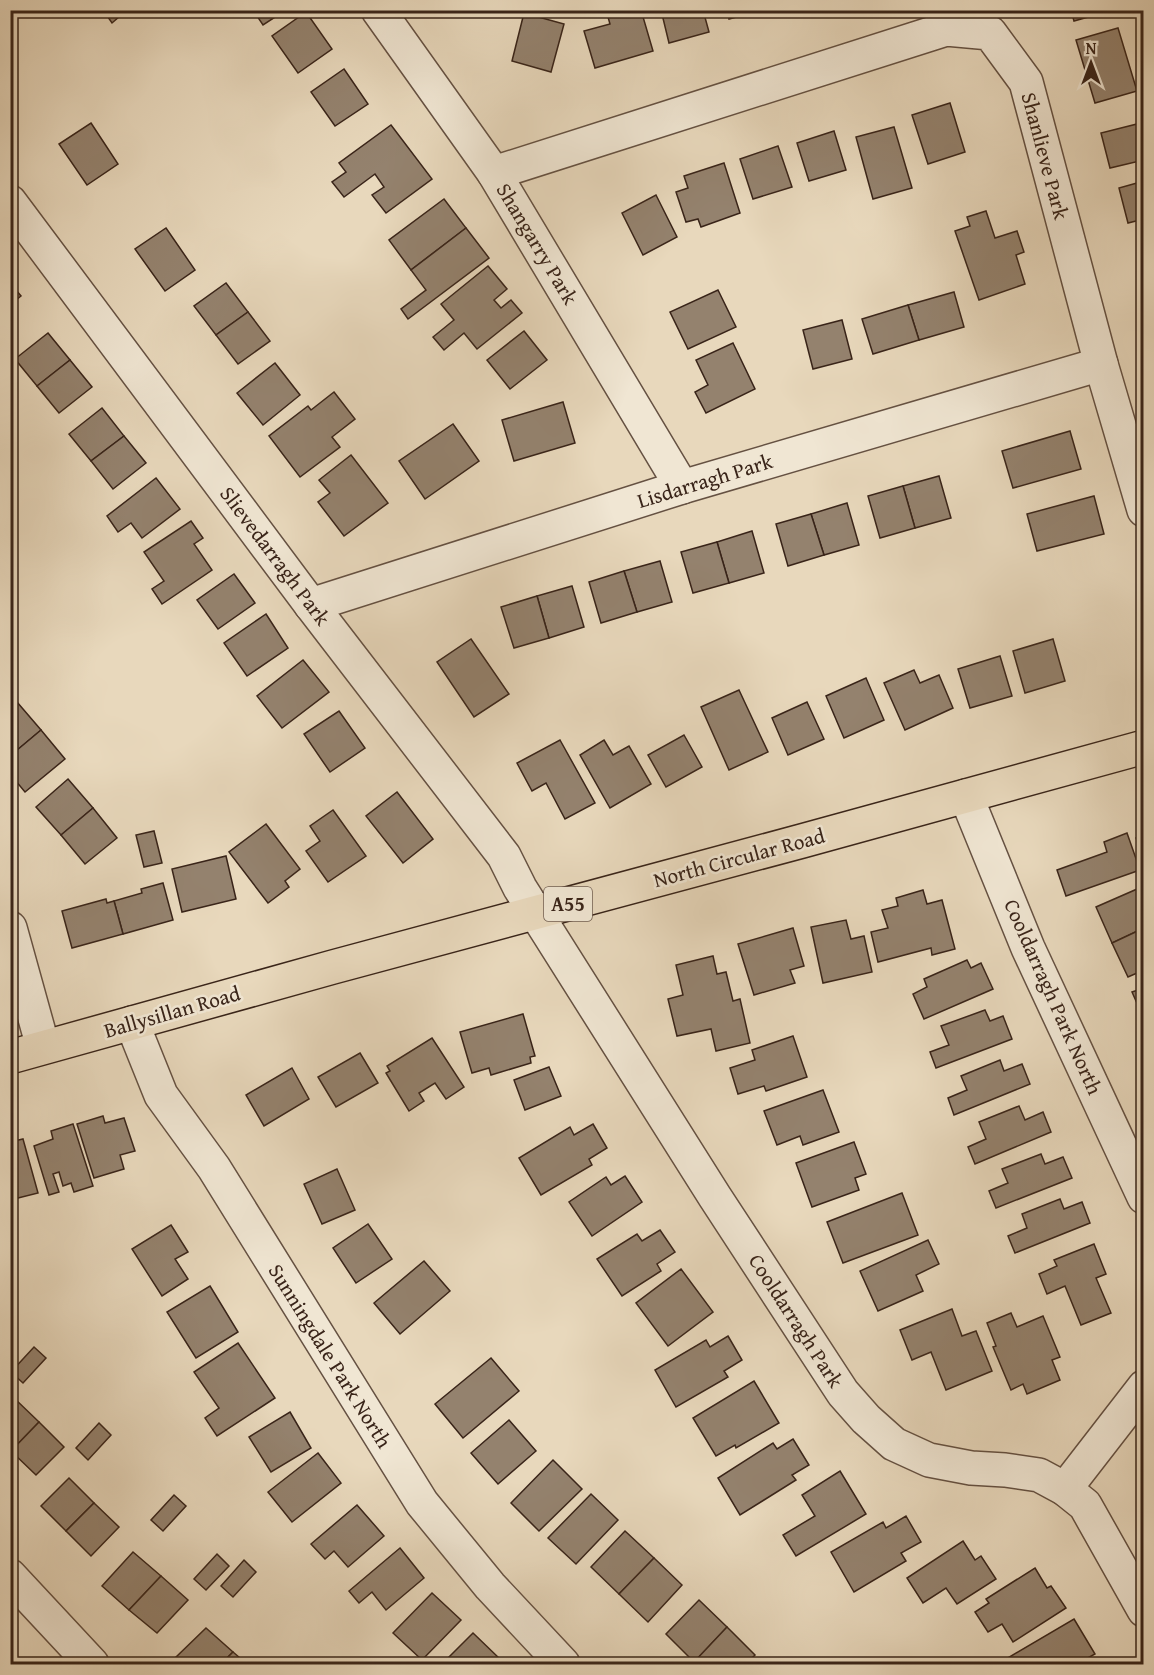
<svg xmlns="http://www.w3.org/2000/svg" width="1154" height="1675" font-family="'Gentium Book Plus',serif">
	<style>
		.building { fill: #94826e; stroke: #392419; stroke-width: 1.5 }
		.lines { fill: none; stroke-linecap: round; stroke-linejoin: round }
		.minor-casing { stroke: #655142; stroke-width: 36 }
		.trunk-casing { stroke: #392419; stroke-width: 36 }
		.minor { stroke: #f0e6d3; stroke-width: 33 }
		.trunk { stroke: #e8d8bc; stroke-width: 33 }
		.labels { text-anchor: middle; stroke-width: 5; stroke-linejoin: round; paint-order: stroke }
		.shield { fill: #f0e6d3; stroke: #705e51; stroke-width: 1.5 }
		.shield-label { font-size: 20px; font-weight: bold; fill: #392419 }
		.street-label { font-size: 21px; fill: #392419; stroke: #f0e6d3 }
	</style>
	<rect width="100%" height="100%" fill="#e8d8bc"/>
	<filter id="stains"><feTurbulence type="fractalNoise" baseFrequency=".00333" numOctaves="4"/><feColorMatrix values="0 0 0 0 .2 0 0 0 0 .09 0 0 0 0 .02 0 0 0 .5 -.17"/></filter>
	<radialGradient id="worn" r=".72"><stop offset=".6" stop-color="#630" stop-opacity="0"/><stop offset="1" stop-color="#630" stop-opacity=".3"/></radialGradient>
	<!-- building -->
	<g class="building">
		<polygon points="103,10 127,10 112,23"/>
		<polygon points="253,10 286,10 263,25"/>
		<polygon points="606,10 641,10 653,51 595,68 584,31 610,24"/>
		<polygon points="661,10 703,10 709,32 669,43"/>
		<polygon points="727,10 762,10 729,19"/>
		<polygon points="1071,10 1113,10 1074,21"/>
		<polygon points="306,12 332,49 298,73 272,36"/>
		<polygon points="524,13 564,24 551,72 512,61"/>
		<polygon points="1118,28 1137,91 1095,103 1076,40"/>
		<polygon points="344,69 368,104 335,126 311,92"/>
		<polygon points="950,103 965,152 928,164 912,115"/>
		<polygon points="91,123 118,164 87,185 59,144"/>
		<polygon points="1141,123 1144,134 1144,160 1110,168 1101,133"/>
		<polygon points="391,125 432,179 386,213 372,195 384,187 375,174 344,197 332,182 346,172 339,163"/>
		<polygon points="894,127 912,188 873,199 856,137"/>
		<polygon points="834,131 846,170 809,181 797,143"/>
		<polygon points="778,146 792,187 753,199 740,159"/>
		<polygon points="724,163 740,213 701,227 698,219 686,222 676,192 688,188 684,176"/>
		<polygon points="1144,181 1144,219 1128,223 1119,188"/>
		<polygon points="656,195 677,237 643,255 622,213"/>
		<polygon points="444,199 466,228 411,270 389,240"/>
		<polygon points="986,211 995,238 1017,231 1024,252 1016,255 1025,284 979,300 955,231 970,226 967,217"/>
		<polygon points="166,228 195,270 165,291 135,249"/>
		<polygon points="466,228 489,258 408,319 401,309 426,290 411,270"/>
		<polygon points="488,266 507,289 494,300 501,308 511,300 522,313 477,349 464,333 444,350 433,337 454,320 441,304"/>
		<polygon points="10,283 21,296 10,305"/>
		<polygon points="226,283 248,312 216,335 194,306"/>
		<polygon points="718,290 736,327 688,349 670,312"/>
		<polygon points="954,292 964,327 919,340 908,305"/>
		<polygon points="908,305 919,340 873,354 862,319"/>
		<polygon points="248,312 270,341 238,364 216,335"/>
		<polygon points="842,320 852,359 813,369 803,330"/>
		<polygon points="524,331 547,360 510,389 487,360"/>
		<polygon points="48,333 70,360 37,386 15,359"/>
		<polygon points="733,343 755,389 706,413 695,392 708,385 696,360"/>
		<polygon points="70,360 92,387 59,413 37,386"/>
		<polygon points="275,363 300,395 263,425 237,393"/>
		<polygon points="334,392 355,419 332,437 340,447 300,477 269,436 308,406 311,410"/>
		<polygon points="563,402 575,443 514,461 502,420"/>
		<polygon points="102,408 124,436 91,461 69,434"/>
		<polygon points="453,424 479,461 425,499 399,461"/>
		<polygon points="1070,431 1081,469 1013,488 1002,451"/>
		<polygon points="124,436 146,463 113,489 91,461"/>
		<polygon points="351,455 388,503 344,536 318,502 330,493 319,480"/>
		<polygon points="939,476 951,518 915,528 903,486"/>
		<polygon points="156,478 180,509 142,538 131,523 118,532 107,516"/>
		<polygon points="903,486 915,528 880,538 868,496"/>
		<polygon points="1094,496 1104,534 1037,551 1027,514"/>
		<polygon points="847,503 859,545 824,555 811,514"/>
		<polygon points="811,514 824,555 788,566 776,524"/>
		<polygon points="191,521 203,538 194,544 212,570 162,604 152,589 164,581 144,552"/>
		<polygon points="752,531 764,573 729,583 717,542"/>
		<polygon points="717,542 729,583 693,593 681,552"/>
		<polygon points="660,561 672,602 637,612 624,571"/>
		<polygon points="624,571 637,612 601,623 589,582"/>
		<polygon points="234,574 255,603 218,629 197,600"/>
		<polygon points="572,586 584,627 549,638 537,596"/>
		<polygon points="537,596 549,638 514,648 501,607"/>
		<polygon points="266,614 288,648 247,676 224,643"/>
		<polygon points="471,639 509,694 474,717 437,662"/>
		<polygon points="1053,639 1065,681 1025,693 1013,651"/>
		<polygon points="1000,656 1012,696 970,708 958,669"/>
		<polygon points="303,660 329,692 282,728 257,696"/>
		<polygon points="914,670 920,683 939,675 953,708 905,730 884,683"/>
		<polygon points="866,678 884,720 844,738 826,696"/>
		<polygon points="739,690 768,752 729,770 701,707"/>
		<polygon points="17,702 41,730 10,756 10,708"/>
		<polygon points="807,702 824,739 788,755 772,718"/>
		<polygon points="339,711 365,748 330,772 304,734"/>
		<polygon points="41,730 65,759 25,792 10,774 10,756"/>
		<polygon points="684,735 702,767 666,787 648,755"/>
		<polygon points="560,740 595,803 565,819 546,783 532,791 517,763"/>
		<polygon points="604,740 613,755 629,746 651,784 610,808 580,755"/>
		<polygon points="68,779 93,808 61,835 36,807"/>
		<polygon points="397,792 433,839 403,863 366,816"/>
		<polygon points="93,808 117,838 85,864 61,835"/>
		<polygon points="333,810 366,856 328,882 306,851 320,841 310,826"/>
		<polygon points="266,824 300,869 285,881 289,887 268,903 229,852"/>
		<polygon points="154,831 162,863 144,867 136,835"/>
		<polygon points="1127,833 1140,870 1066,896 1057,870 1107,852 1104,842"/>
		<polygon points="1144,835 1144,859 1136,838"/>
		<polygon points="226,856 236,899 182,912 172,869"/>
		<polygon points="163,883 173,920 123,934 114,901 142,893 141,889"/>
		<polygon points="1144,886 1144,928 1112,943 1096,907"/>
		<polygon points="923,890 927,904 942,900 955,949 932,955 931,948 878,962 871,932 888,928 882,910 898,906 896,898"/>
		<polygon points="106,899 107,903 114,901 123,934 72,948 62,911"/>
		<polygon points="846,920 851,939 864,936 872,972 823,983 811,927"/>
		<polygon points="793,928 804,966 790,970 795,983 754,995 738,944"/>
		<polygon points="1144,928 1144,970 1128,977 1112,943"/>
		<polygon points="713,956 717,974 726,972 733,1001 740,999 750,1043 716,1051 711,1029 677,1036 668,999 683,995 676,965"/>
		<polygon points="967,960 971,968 981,963 993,989 924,1019 913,994 927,987 924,979"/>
		<polygon points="1144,988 1144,1019 1132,992"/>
		<polygon points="985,1010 990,1021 1003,1016 1012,1039 936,1068 930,1052 949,1045 941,1026"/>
		<polygon points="523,1014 535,1056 530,1057 531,1063 491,1075 489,1068 472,1073 460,1032"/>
		<polygon points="793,1036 807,1077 766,1091 764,1086 738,1094 730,1068 755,1060 752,1050"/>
		<polygon points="432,1038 464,1087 446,1099 435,1083 419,1093 424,1101 409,1111 386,1073 390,1071 387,1066"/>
		<polygon points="360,1053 378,1083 336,1107 318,1077"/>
		<polygon points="1000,1060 1004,1071 1022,1064 1030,1084 954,1115 948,1098 967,1090 961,1076"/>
		<polygon points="549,1067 561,1096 525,1110 514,1080"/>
		<polygon points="292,1068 309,1099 264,1126 246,1095"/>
		<polygon points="823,1090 839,1132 803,1145 800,1136 777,1145 764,1111"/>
		<polygon points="1019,1106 1025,1120 1043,1112 1051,1132 975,1164 968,1147 986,1139 979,1122"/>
		<polygon points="103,1116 105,1123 124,1118 135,1151 120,1155 124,1169 94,1178 77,1124"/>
		<polygon points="73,1124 93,1186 74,1192 71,1183 63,1186 59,1172 53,1174 59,1192 49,1195 34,1146 53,1139 51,1131"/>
		<polygon points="593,1124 607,1148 589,1159 592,1165 541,1195 519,1158 570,1127 574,1135"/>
		<polygon points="23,1139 38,1193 10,1200 10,1142"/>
		<polygon points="854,1142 866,1174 855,1178 859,1190 812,1207 796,1163"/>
		<polygon points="1041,1154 1045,1164 1063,1157 1072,1178 996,1208 989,1191 1008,1183 1002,1169"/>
		<polygon points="337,1169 355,1210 322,1224 304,1184"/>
		<polygon points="625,1176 642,1202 592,1236 569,1202 606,1177 611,1185"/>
		<polygon points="902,1193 918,1235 843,1263 827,1222"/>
		<polygon points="1060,1199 1064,1209 1082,1202 1090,1223 1015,1253 1008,1236 1027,1228 1022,1214"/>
		<polygon points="368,1224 392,1259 356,1283 333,1248"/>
		<polygon points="171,1225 188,1252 175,1259 188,1279 162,1296 132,1249"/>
		<polygon points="660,1230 675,1252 657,1264 661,1271 622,1296 597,1259 637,1234 642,1241"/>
		<polygon points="928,1240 939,1264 916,1275 923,1291 878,1311 860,1271"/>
		<polygon points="1094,1244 1106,1274 1096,1278 1111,1313 1081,1325 1065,1286 1047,1294 1039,1274 1057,1266 1054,1260"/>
		<polygon points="424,1261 450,1291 400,1334 374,1303"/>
		<polygon points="681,1269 713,1312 668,1346 636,1303"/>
		<polygon points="210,1286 238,1332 196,1358 167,1312"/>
		<polygon points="952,1309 962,1336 976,1331 992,1371 946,1390 931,1352 912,1360 900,1330"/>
		<polygon points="1011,1313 1017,1327 1043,1316 1060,1357 1052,1360 1060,1380 1027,1394 1023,1384 1011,1390 993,1347 996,1346 987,1323"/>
		<polygon points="728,1336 742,1360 724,1371 728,1377 676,1407 655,1370 706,1340 710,1347"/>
		<polygon points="238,1343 275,1398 217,1436 205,1418 219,1408 194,1372"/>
		<polygon points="34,1347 46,1358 23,1383 11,1372"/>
		<polygon points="491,1358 519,1391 463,1438 435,1404"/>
		<polygon points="754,1381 779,1423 736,1448 735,1445 716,1456 693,1418"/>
		<polygon points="14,1398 39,1422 11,1451 10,1401"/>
		<polygon points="290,1412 311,1448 271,1472 249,1437"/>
		<polygon points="509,1420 536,1451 498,1484 471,1453"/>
		<polygon points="39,1422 64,1447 36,1475 11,1451"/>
		<polygon points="99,1423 111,1435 88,1460 76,1448"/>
		<polygon points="793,1439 809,1465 792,1475 796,1480 740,1515 718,1478 773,1443 777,1449"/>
		<polygon points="318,1453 341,1483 292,1522 268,1492"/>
		<polygon points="553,1460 582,1489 539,1531 511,1503"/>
		<polygon points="840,1471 866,1514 796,1556 783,1535 815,1516 802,1495"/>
		<polygon points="69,1478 94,1503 66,1531 41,1506"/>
		<polygon points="591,1494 618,1520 576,1564 548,1538"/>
		<polygon points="174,1495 186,1506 163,1531 151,1520"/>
		<polygon points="94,1503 119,1527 91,1556 66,1531"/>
		<polygon points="357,1505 384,1536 348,1567 334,1551 325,1559 311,1544"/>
		<polygon points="906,1516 921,1542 901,1553 906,1561 854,1592 831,1552 883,1522 886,1528"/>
		<polygon points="625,1531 654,1558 619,1594 591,1567"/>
		<polygon points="963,1541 975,1560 981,1556 996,1579 957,1604 946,1588 923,1603 907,1578"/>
		<polygon points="400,1548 424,1578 386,1610 372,1592 359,1603 349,1591"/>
		<polygon points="133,1552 161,1576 129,1610 102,1586"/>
		<polygon points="217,1554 229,1566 206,1590 194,1579"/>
		<polygon points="654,1558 682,1585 648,1622 619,1594"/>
		<polygon points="244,1560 256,1572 233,1597 221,1586"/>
		<polygon points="1035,1568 1047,1588 1051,1586 1066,1608 1013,1642 1002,1624 988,1632 975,1612 989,1603 986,1599"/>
		<polygon points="161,1576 188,1600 157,1633 129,1610"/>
		<polygon points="432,1593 461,1620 422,1660 393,1633"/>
		<polygon points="699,1600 727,1627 694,1662 666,1634"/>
		<polygon points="1074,1619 1095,1654 1077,1664 1009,1664 1006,1659"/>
		<polygon points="727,1627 755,1655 746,1664 697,1664 694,1662"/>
		<polygon points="206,1628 233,1652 221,1664 178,1664 173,1660"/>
		<polygon points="473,1633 501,1660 497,1664 442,1664"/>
		<polygon points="233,1652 247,1664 221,1664"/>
	</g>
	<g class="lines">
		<!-- minor casing -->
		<g class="minor-casing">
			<g id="minor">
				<polyline points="378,10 494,173 682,487"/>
				<polyline points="494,173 946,29 990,33 1026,82 1101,364 1144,510"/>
				<polyline points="10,202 311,605 504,856 520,888 715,1197 843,1393 866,1419 894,1444 929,1460 971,1468 1005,1470 1039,1475 1065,1489 1085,1505 1144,1610"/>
				<polyline points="311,605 682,487 1101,364"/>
				<polyline points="966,796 1028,948 1144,1197"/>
				<polyline points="10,928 43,1047"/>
				<polyline points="132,1023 161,1095 214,1168 422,1503 490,1586 563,1664"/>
				<polyline points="1065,1489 1144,1387"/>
				<polyline points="10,1576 92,1664"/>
			</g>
		</g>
		<!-- trunk casing -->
		<g class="trunk-casing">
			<polyline id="trunk" points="10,1057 333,967 802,841 1144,747"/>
		</g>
		<!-- minor -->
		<use href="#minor" class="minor"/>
		<!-- trunk -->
		<use href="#trunk" class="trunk"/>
	</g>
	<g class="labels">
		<!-- shield labels -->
		<rect class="shield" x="544" y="887" width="48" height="34" rx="4.5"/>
		<g class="shield-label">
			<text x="568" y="911">A55</text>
		</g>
		<!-- street labels -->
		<g class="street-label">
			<text transform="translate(1045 156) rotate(75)" y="7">Shanlieve Park</text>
			<text transform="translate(537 244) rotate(59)" y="7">Shangarry Park</text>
			<text transform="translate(705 481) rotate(-17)" y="7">Lisdarragh Park</text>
			<text transform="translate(275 556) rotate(53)" y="7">Slievedarragh Park</text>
			<text transform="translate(739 858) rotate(-15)" y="7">North Circular Road</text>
			<text transform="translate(1053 997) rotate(66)" y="7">Cooldarragh Park North</text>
			<text transform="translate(172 1012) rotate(-16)" y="7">Ballysillan Road</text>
			<text transform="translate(796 1321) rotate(57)" y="7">Cooldarragh Park</text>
			<text transform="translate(330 1356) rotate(58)" y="7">Sunningdale Park North</text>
		</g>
	</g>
	<!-- margin -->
	<rect width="1154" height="1675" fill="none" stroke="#e8d8bc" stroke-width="36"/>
	<rect x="12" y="12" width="1130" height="1651" fill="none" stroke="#392419" stroke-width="3"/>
	<rect x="18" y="18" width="1118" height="1639" fill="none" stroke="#392419" stroke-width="1.5"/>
	<!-- north arrow -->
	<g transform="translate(1091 63)" stroke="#f0e6d3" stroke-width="4.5" paint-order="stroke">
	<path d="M0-4.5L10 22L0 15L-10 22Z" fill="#392419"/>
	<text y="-9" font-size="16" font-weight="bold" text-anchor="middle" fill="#392419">N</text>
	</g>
	<rect width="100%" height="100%" filter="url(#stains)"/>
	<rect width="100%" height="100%" fill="url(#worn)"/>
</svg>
